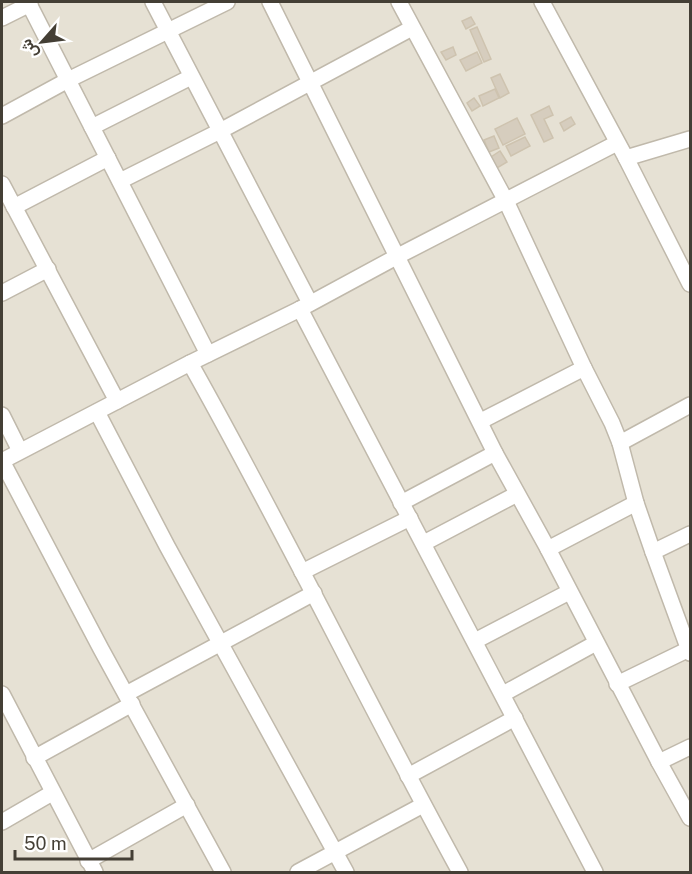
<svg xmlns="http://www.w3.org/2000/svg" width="692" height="874" font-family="'Public Sans',Vazirmatn,sans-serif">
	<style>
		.residential { fill: #e6e1d4 }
		.building { fill: #d6cdbe; stroke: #cec3af; stroke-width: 1.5 }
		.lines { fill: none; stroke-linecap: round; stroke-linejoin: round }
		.street-casing { stroke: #c0b9ab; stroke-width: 18 }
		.street { stroke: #fff; stroke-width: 15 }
	</style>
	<rect width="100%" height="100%" fill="#f2efe5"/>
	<!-- residential -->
	<rect class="residential" x="2" y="2" width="688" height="870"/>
	<!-- building -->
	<g class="building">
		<polygon points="471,17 475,24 466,29 462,21"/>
		<polygon points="477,27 491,59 484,62 470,30"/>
		<polygon points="453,47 456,55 446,60 441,52"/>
		<polygon points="477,52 482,63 466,71 460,60"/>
		<polygon points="500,74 509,93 500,98 491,78"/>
		<polygon points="495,89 499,98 483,106 479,96"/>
		<polygon points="474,98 480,106 472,111 467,103"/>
		<polygon points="549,106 553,115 544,119 553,138 544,142 531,115"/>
		<polygon points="571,117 575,124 564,131 560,123"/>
		<polygon points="517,118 525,134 503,145 495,129"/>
		<polygon points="494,136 499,148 489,152 484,140"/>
		<polygon points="525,137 530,146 511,156 506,146"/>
		<polygon points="500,151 507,162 497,168 491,157"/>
	</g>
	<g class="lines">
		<!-- street casing -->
		<g class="street-casing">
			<g id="street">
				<polyline points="28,2 208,354"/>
				<polyline points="153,2 310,303"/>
				<polyline points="270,2 495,453 548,549 659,762 690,818"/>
				<polyline points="399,2 506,201 584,368 612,423 620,443 636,503 653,552 690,653"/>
				<polyline points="542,2 626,158 690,139"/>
				<polyline points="2,18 30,4"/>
				<polyline points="2,116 68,80 227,2"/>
				<polyline points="92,127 191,77"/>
				<polyline points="626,158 690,284"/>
				<polyline points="120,181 220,131 412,28"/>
				<polyline points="2,184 117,401"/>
				<polyline points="14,207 108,158"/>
				<polyline points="2,293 48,269"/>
				<polyline points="300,309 595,872"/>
				<path d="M190,363c94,167 178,341 270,509"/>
				<polyline points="97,412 167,546 346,872"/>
				<polyline points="2,415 20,451"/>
				<polyline points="481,421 584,368"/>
				<polyline points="620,443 690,405"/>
				<polyline points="2,461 190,363 300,309 398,256 617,143"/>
				<polyline points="2,461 101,649 223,872"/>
				<polyline points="401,503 495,453"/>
				<polyline points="424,543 517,494"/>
				<polyline points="548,549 636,503"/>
				<polyline points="653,552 690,534"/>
				<polyline points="302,572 410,518"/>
				<polyline points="475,641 569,592"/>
				<polyline points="617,684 689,649"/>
				<polyline points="2,694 95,872"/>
				<polyline points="126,694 314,593"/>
				<polyline points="503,694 596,643"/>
				<polyline points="34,758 132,704"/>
				<polyline points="659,762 690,747"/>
				<polyline points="408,776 515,718"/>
				<polyline points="2,822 52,793"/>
				<polyline points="88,861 187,805"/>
				<polyline points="298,872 423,805"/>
			</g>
		</g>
		<!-- street -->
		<use href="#street" class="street"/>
	</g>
	<!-- border -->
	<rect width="692" height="874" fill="none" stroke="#443f35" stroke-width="6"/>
	<!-- north arrow -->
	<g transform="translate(42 42) rotate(242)" stroke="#ffffff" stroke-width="4.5" paint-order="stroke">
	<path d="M0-4.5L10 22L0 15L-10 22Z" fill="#443f35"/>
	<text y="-9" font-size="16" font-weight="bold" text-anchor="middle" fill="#443f35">ش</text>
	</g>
	<!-- scale -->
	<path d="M15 850v9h117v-9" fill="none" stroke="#443f35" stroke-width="3"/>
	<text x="24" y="850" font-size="18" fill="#443f35" stroke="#ffffff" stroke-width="4.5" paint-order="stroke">50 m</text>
</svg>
